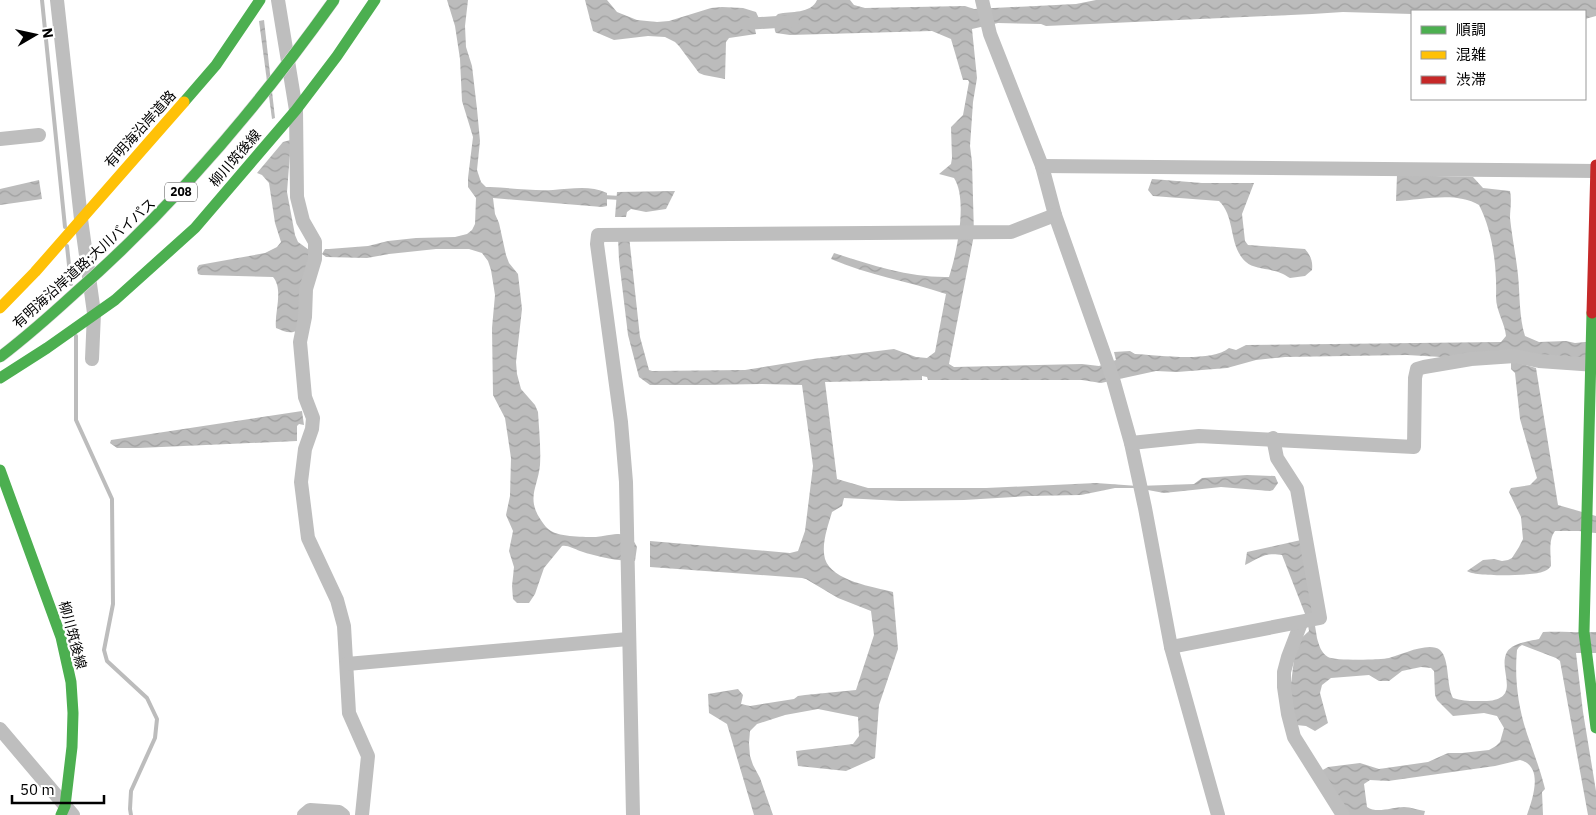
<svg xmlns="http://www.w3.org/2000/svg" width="1596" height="815" font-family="'IBM Plex Sans','Noto Sans JP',sans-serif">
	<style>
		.water { fill: url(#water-waves) }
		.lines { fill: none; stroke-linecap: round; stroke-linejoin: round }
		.stream { stroke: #bcbcbc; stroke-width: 4 }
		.canal { stroke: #bcbcbc; stroke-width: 12 }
		.street { stroke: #bebebe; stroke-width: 14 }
		.fast { stroke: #4caf50; stroke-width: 11 }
		.slow { stroke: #ffc107; stroke-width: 11 }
		.jam { stroke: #c62828; stroke-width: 11 }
		.fast-bridge-casing { stroke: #dbdbdb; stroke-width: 12; stroke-linecap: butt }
		.fast-bridge { stroke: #4caf50; stroke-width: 11 }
		.labels { text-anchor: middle; stroke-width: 4.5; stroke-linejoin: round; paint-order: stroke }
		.shield { fill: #fff; stroke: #4c4c4c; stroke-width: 1 }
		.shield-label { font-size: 12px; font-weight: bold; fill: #000 }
		.street-label { font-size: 14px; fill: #000; stroke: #fff }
	</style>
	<defs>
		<pattern id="water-waves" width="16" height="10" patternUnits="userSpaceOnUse" patternTransform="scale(1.25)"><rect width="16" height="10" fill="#bcbcbc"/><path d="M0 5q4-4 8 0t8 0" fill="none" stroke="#a0a0a0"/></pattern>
	</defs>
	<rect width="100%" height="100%" fill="#fff"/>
	<!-- water -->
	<g class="water">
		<path d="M447,0h21l-3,26 1,21 6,19 5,43 3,32 -3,29 4,12 5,5h4c21,1 43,4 63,3 19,-1 36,-5 54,3v13l-5,1 -109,-9 2,16 4,9 7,32 3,8 9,11 4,35 -6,53 1,12 4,15 14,16 3,7c1,17 3,36 2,53 -2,21 -13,32 -1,52 4,6 6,10 12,14 9,6 35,6 45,6 15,-1 32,-10 41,10l-2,14c-18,0 -37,-4 -55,-10 -6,-2 -12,-6 -18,-5l-18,22 -9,26 -6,9h-12l-4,-4 -1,-13 2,-19 -5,-16 4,-20 -7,-16 4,-19 1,-38 -6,-40 -12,-23 -1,-67 3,-33 -4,-25 -3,-9 -6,-8 -13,-4h-33l-47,5 -22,4 -41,-1 -4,-3 3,-5h4l39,-3 20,-5 28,-3 39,-1 12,-3 5,-4 3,-6 1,-26 -8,-11v-9l5,-41 -11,-36 -2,-42 -5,-33z"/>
		<polygon points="585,0 607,0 617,12 637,20 657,22 669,21 711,8 722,7 743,8 756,12 762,25 755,29 756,34 729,38 726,42 725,79 704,75 699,73 679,46 675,42 665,37 648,36 614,40 593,31"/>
		<path d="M817,0h33l4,5 11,3 100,-2 9,3 102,-5 20,-4h500v16l-11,3v-8h-173v3l-69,-2 -31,2 -266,12 -5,-2 -43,-1 -26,6 5,49 -4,24 -3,44 2,16 2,73 -25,129 5,3 128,-3 17,2 17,-6 -2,-8 16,-1 5,3c24,1 75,9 94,-6l7,2 10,-5 255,-3 5,-6c-1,-13 -10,-25 -10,-39 1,-29 -3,-65 -17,-92 -23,-14 -57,-5 -83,-4l1,-26 76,2 10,11 27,3c2,10 0,18 0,27 2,19 6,38 8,57 2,20 1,42 7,61l14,6 27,-1 9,2 21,-2v17l-74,6 14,4 22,137 38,11v17l-17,-2h-24c-7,9 -4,24 -4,35 -2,3 -5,5 -9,6 -11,4 -68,5 -75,-1l16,-11 11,-1 8,2 6,-1 4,-2 7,-11 4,-8 -2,-22 -12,-25 2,-4 19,-3 7,-7 -17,-59 -5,-46 -4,-4v-8l-104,-6 -122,2 -29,3 -29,8 -50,4 -21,-1 -55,12 -19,-3h-154l-1,-3 -5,-1v4l-97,2 12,97 31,9h118l110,-5 42,3 56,-2 8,-6 45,-3 28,1 3,7 -5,7 -3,1 -49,-4 -57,6 -27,-5h-22l-34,7 -53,1 -64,4 -63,1 -57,-3 -2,8 -10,6c-4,14 -11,32 -7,47 7,22 49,28 68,33l5,57 -19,56 -4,53 -29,13 -48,-5 -2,-15 57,-7 6,-8 -1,-19 -40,-8 -33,6 -28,9 -7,7 -1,12 1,13 3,9 7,13 13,37h-19l-27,-91 -18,-11 -1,-19 30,-5 5,6 -2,9 9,2 44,-7 4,-3 7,-1 51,-5 18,-55 -3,-24 -33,-13 -32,-19 -4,-1 -152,-11v-26l140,12 8,-2 7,-20 8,-65 -11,-81 -40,-1 -55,1h-57l-11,-8 -11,-42 -9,-75 -1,-23 11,-1 11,101 9,33 3,1 93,-1 68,-11 81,-10 22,8 11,1 8,-6 11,-58c-38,-13 -78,-19 -115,-35l3,-6c37,12 76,25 115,24 8,-24 19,-78 5,-99l-15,-4 12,-10 1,-6 -1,-31 12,-12 6,-33 -1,-2h-5l-12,-41 -19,-8 -142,4 -14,-2c-3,-4 0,-11 0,-17l2,-2c13,-3 33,0 39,-14z"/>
		<polygon points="264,20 275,118 272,119 259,21"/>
		<path d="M294,139l-4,14 -3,39 8,43 3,7 14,10 -14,78c-8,5 -14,1 -22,-2 -2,-15 8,-38 -3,-51l-72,-2 -3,-1 -1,-6 2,-3 66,-12 12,-6 4,-5 -6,-19 -6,-40 -7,-8 -5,-2 26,-31z"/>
		<path d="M1152,179l50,4h52l-12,31 3,27 3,4 57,4c6,7 8,13 7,21l-7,6 -15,2c-3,-1 -4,-3 -7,-4 -11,-6 -28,-4 -37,-12 -18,-16 -10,-45 -27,-61l-66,-5 -5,-6z"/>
		<polygon points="39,180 42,199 0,205 0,189"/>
		<polygon points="675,191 666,209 646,212 631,209 627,212 626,217 615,217 617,192"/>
		<polygon points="302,411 304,425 299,424 297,426 297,441 139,448 117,448 110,443 111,440"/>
		<path d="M1301,540l16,98c2,7 4,15 11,19 7,4 53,3 61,1 12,-3 40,-17 51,-8 10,9 6,35 13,48 11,4 23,3 34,3 36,-3 10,-31 20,-49 5,-9 23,-11 32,-13l4,-7c19,-1 35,1 53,0v21h-20l7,59 13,79v24h-8l-28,-154 -4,-3 -34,-13 -3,2 -2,3c-3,32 2,64 14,95 5,14 9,25 13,40l1,4 -3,3 1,23h-16c6,-17 17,-49 -7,-55l-25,6 -107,15 -18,-1 -6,4 3,23c10,7 25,0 37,0 7,0 14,3 21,4l-1,4h-75l-28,-44 7,-4 32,-4 19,6 49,-7 20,-9h14l27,-3 7,-4 4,-4 4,-14 -7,-12 -13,-3 -31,3 -16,-16 -2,-5 -1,-24 -3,-3 -10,-1 -19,4 -13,10h-10l-10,-6 -38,3 -9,7 -2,8 8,30 -13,8 -9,-5 -10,-1 -6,-33 6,-49 13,-12 -2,-12 -25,-64c-18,-3 -22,3 -37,10l2,-13z"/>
	</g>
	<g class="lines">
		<!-- stream -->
		<g class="stream">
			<polyline points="42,0 65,227"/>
			<polyline points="603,197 621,198"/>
			<polyline points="67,246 71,284"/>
			<polyline points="76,336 76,420 112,499 113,604 104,650 107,661 147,698 157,719 155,738 131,791 130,809 131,815"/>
		</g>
		<!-- canal -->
		<polyline class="canal" points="745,24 793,21"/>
		<!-- street -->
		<g class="street">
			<polyline points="57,0 81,219 94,313 92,359"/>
			<polyline points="278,0 296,110 297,197 303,221 315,242 315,259 306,289 305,317 300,342 305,397 313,418 312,429 305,449 301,482 308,538 337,600 344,626 349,713 368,756 362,815"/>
			<polyline points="982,0 990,34 1042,166 1055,215 1113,379 1131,443 1145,508 1171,647 1218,815"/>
			<polyline points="0,139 39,135"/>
			<polyline points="1042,166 1596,171"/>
			<polyline points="1131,443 1199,436 1414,447 1415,378 1417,369 1424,367 1471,359 1515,356 1539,361 1596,365"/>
			<polyline points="1301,623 1288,657 1284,672 1284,687 1288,714 1294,737 1343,815"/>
			<polyline points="1171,647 1320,618 1297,489 1277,458 1273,438"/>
			<polyline points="347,664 628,639"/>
			<polyline points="0,729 73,815"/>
			<polyline points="304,815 310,810 339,812 343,815"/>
			<polyline points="633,815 626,482 621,422 597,244 598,235 1011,232 1055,215"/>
		</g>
		<!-- fast -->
		<g class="fast">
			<polyline points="184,102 216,65 260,0"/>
			<polyline points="1592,313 1584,632 1596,728"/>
			<polyline points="0,378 47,348 115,300 195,228 296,110 337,56 375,0"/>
			<polyline points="0,470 61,637 71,682 73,713 72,747 65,806 61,815"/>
		</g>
		<!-- slow -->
		<polyline class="slow" points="0,308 35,272 184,102"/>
		<!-- jam -->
		<polyline class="jam" points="1592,313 1596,165"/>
		<!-- fast-bridge casing -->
		<g class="fast-bridge-casing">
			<path id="fast-bridge" d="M0,357c26,-20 51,-42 75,-64 99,-87 183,-186 259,-293"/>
		</g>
		<!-- fast-bridge -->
		<use href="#fast-bridge" class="fast-bridge"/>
	</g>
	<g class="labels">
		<!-- shield labels -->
		<rect class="shield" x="165" y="182.5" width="32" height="19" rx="4"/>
		<g class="shield-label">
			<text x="181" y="196">208</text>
		</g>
		<!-- street labels -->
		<g class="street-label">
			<text transform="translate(140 129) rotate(-48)" y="5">有明海沿岸道路</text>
			<text transform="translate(235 158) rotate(-49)" y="5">柳川筑後線</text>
			<text transform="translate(84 263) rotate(-42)" y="5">有明海沿岸道路;大川バイパス</text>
			<text transform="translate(73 635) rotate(75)" y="5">柳川筑後線</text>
		</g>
	</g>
	<!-- legend -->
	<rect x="1411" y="10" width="175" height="90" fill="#ffffff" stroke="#999999"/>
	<rect x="1421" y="26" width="25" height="8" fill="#4caf50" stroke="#999999"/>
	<text x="1456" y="35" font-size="15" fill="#000000">順調</text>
	<rect x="1421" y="51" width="25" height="8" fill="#ffc107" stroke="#999999"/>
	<text x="1456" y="60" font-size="15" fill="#000000">混雑</text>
	<rect x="1421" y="76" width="25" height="8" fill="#c62828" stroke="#999999"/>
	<text x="1456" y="85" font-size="15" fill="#000000">渋滞</text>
	<!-- north arrow -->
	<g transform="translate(35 35) rotate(81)" stroke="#ffffff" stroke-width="4" paint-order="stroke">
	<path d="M0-4L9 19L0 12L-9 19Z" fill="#000000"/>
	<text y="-8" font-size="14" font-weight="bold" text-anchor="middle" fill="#000000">N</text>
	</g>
	<!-- scale -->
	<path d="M12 795v8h92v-8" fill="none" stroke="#000000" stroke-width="2.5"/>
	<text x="20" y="795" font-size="15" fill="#000000" stroke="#ffffff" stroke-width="4" paint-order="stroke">50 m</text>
</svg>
